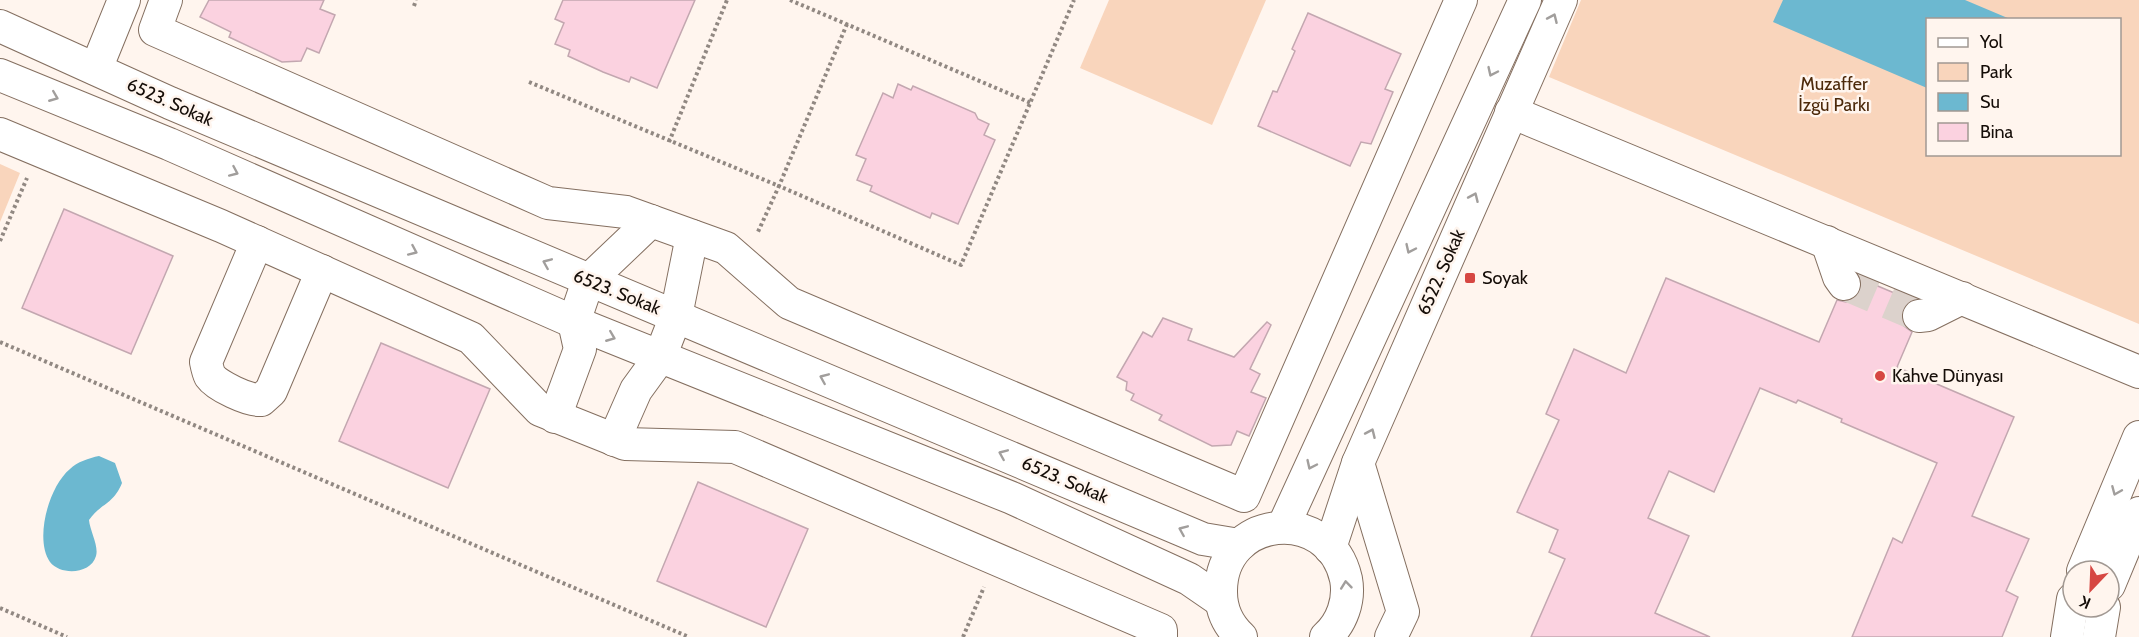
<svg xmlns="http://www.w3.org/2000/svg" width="2139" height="637" font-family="Cabin,sans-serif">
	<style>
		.green { fill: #f9d5bc; fill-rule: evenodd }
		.water { fill: #6cb8d0 }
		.building { fill: #fbd2e0; stroke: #c3a7b0; stroke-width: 1.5 }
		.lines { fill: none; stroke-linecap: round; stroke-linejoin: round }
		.minor-tunnel { stroke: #dcd2cc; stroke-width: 32; stroke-dasharray: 32 16; stroke-linecap: butt }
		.minor-casing { stroke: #846f60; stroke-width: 34 }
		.path { stroke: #918882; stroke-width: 4; stroke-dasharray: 3 3; stroke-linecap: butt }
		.minor { stroke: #fff; stroke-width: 32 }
		.oneway { stroke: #a19e9c }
		.poi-dot { fill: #d64742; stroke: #fff5ee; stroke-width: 2 }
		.labels { text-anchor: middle; stroke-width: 5; stroke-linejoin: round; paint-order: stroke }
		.park-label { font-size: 18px; fill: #4c290a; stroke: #fff5ee }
		.street-label { font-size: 18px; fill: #150d08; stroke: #fff5ee }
		.poi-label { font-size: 18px; fill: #150d08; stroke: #fff5ee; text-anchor: start }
	</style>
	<rect width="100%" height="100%" fill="#fff5ee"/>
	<!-- green -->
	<g class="green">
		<polygon points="1109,0 1266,0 1212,125 1080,68"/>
		<path d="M1581,0h558v324l-590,-247zM1928,20h192v134h-192z"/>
		<polygon points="0,164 20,173 0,222"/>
	</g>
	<!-- water -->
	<g class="water">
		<polygon points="1783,0 1965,0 2010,19 1928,20 1927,88 1773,22"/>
		<path d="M99,456l16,7 7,20c-9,22 -21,20 -33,37 1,11 10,26 7,36 -5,18 -35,20 -46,6 -16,-23 -1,-76 20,-93 7,-7 19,-11 29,-13z"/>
	</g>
	<!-- building -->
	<g class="building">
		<polygon points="209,0 324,0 320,9 335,15 319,53 307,48 301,61 282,62 229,37 231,32 200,17"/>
		<polygon points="563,0 695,0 657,88 631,77 629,82 603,72 568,56 570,50 555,44 564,23 555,19"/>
		<polygon points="1308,13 1401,54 1385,89 1393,92 1371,144 1361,142 1350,166 1258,126 1273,91 1277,92 1295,51 1292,49"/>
		<polygon points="898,84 911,90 913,86 975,113 978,119 989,124 984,135 995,140 958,224 932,213 930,218 870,191 872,186 857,180 866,159 856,155 883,93 893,98"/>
		<polygon points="64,209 173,256 131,354 22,308"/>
		<polygon points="1666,278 1819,342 1837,300 1846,302 1855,298 1861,291 1861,279 1911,300 1903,308 1901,317 1904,326 1912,332 1897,367 2014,417 1972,516 2029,539 2006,591 2018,597 2002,637 1852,637 1893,538 1902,543 1937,463 1841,422 1842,419 1798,400 1796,403 1760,388 1714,492 1669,471 1648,518 1689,536 1655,613 1710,637 1531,637 1565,559 1549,552 1558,530 1517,512 1559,420 1546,414 1574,349 1626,373"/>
		<polygon points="1163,318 1192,329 1188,340 1234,357 1267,322 1271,325 1250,369 1260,374 1251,392 1266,398 1249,436 1237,431 1231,445 1212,446 1159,420 1162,415 1131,400 1134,394 1126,390 1127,382 1117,377 1143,332 1152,337"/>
		<polygon points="381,343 490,389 448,488 339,441"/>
		<polygon points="698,482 808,529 766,627 657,581"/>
	</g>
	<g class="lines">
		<!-- minor-tunnel -->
		<polyline class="minor-tunnel" points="1844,284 1919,316"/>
		<!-- minor casing -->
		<g class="minor-casing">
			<g id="minor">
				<polyline points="166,0 155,30 548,203 626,212 726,248 789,303 1244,496 1461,0"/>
				<polyline points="0,26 170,103 1203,539 1239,545"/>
				<polyline points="96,69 124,0"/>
				<polyline points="0,75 169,144 574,322 1012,498 1189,579 1221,601"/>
				<polyline points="1511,112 2139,372"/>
				<polyline points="0,134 221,226 471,338 540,410 625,444 735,447 1161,630 1161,637"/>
				<path d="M257,242l-51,120c1,5 2,10 4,14 7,10 39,25 51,24l10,-9 51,-120"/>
				<polyline points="1827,242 1839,277 1844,284"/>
				<polyline points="1919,316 1928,315 1962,298"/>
				<polyline points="555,417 580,349 574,322 588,281 651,221"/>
				<polyline points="614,440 636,390 660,357 676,316 692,236"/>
				<polyline points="1358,463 1403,612 1391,637"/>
				<polyline points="1283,527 1525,0"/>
				<polyline points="1330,548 1358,463 1561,0"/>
				<polyline points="2083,571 2139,437"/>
				<polyline points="2109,585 2139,513"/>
				<path d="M1241,637c-13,-12 -20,-27 -20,-45 -1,-77 108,-89 125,-13 4,21 -4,44 -20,58"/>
				<polyline points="2067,637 2073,599"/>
				<polyline points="2099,637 2104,607"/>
			</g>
		</g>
		<!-- path -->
		<g class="path">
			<polyline points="790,0 1031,103"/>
			<polyline points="414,6 416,0"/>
			<polyline points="847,24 779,186 961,265 1074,0"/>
			<polyline points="529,82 779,186 757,234"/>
			<polyline points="669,142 727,0"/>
			<polyline points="0,241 27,178"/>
			<polyline points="0,342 689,637"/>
			<polyline points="0,608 67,637"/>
			<polyline points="963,637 984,587"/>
		</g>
		<!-- minor -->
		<use href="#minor" class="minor"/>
	</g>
	<!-- one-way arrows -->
	<defs><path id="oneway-chevron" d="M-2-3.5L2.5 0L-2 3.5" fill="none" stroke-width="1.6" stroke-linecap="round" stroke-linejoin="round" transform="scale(1.5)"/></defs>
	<g class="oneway">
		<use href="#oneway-chevron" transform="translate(1553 18) rotate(-66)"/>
		<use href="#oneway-chevron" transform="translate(1492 72) rotate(115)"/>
		<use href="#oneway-chevron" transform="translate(54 97) rotate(22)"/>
		<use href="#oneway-chevron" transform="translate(234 172) rotate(24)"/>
		<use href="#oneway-chevron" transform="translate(1474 197) rotate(-66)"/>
		<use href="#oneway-chevron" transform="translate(1410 249) rotate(115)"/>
		<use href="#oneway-chevron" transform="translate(413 251) rotate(24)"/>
		<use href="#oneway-chevron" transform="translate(547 263) rotate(-157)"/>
		<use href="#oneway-chevron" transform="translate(611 337) rotate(22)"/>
		<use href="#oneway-chevron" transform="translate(824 378) rotate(-157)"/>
		<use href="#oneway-chevron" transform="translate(1371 433) rotate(-66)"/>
		<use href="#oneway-chevron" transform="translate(1003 454) rotate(-157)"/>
		<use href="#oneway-chevron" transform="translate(1311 465) rotate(115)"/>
		<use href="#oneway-chevron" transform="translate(2116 491) rotate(113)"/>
		<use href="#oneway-chevron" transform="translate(1183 530) rotate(-157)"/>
		<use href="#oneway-chevron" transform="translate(1346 585) rotate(-96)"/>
	</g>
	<!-- markers -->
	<g class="poi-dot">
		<rect x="1464" y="272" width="12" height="12" rx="3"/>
		<circle cx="1880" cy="376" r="6"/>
	</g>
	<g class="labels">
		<!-- park labels -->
		<g class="park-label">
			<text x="1834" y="90">Muzaffer<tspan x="1834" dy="21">İzgü Parkı</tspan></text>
		</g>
		<!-- street labels -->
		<g class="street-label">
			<text transform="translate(170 102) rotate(24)" y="6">6523. Sokak</text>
			<text transform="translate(1441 272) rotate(-66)" y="6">6522. Sokak</text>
			<text transform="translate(617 292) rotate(22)" y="6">6523. Sokak</text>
			<text transform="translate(1065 480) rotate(23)" y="6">6523. Sokak</text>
		</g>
		<!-- poi labels -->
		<g class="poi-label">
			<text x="1482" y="284">Soyak</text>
			<text x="1892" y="382">Kahve Dünyası</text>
		</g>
	</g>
	<!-- legend -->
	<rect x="1926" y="18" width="195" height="138" fill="#fff5ee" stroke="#a19892" stroke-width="1.5"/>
	<rect x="1938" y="38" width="30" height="9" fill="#ffffff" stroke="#a19892" stroke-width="1.5"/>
	<text x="1980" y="48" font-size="18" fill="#150d08">Yol</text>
	<rect x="1938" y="63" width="30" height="18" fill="#f9d5bc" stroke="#a19892" stroke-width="1.5"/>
	<text x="1980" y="78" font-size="18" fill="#150d08">Park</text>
	<rect x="1938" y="93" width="30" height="18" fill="#6cb8d0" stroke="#a19892" stroke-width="1.5"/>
	<text x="1980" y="108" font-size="18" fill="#150d08">Su</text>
	<rect x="1938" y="123" width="30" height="18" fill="#fbd2e0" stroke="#a19892" stroke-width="1.5"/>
	<text x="1980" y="138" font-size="18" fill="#150d08">Bina</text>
	<!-- north arrow -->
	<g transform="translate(2091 589) rotate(203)"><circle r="28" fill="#fff5ee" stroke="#a19892" stroke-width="1.5"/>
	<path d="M0-4.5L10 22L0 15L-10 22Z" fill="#d64742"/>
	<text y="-9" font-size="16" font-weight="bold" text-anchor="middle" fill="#150d08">K</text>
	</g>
</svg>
